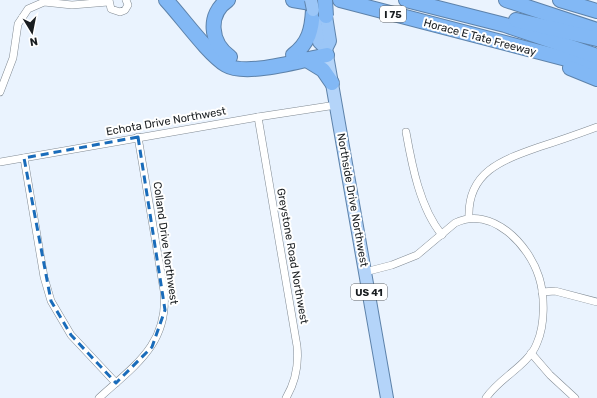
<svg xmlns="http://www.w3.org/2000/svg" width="597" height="398" font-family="Rubik,sans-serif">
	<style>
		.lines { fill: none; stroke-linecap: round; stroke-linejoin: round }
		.minor-casing { stroke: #818a93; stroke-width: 8 }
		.primary-casing { stroke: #5d82aa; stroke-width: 14 }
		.trunk-casing { stroke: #5d82aa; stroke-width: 14 }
		.motorway-casing { stroke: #5d82aa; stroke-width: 16 }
		.minor { stroke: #fff; stroke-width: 7 }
		.primary { stroke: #b4d4f9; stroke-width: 12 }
		.trunk { stroke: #9bc6f7; stroke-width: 12 }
		.motorway { stroke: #82b8f5; stroke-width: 14 }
		.trunk-bridge-casing { stroke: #5d82aa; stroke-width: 14; stroke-linecap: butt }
		.motorway-bridge-casing { stroke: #5d82aa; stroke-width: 16; stroke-linecap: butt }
		.trunk-bridge { stroke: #9bc6f7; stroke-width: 12 }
		.motorway-bridge { stroke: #82b8f5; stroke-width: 14 }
		.marked { fill: none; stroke: #1a6cba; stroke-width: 3; stroke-dasharray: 8 5; stroke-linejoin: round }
		.labels { text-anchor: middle; stroke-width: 4; stroke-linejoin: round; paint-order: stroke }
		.shield { fill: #fff; stroke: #5e6163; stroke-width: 1 }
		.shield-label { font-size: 10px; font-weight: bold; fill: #191d20 }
		.street-label { font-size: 11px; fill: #191d20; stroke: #fff }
	</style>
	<rect width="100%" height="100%" fill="#eaf3fe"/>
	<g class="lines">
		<!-- minor casing -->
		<g class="minor-casing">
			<g id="minor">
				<polyline points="109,0 111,9 120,12 125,10 128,5 126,0"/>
				<polyline points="0,92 13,58 18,24 28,9 44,2 72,5 108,2"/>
				<path d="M258,117l39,229c2,19 -1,35 -11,52"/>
				<path d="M406,132c6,34 14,76 36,103"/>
				<polyline points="24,158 44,277 51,301 71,335 116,383"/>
				<polyline points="0,162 258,117 336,105"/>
				<path d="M469,218c-2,-46 33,-58 70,-71 19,-6 39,-13 58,-20"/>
				<path d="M365,272l27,-7 25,-10 38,-32c37,-18 74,22 84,54 6,19 6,48 -2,66 -8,22 -38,35 -51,55"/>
				<polyline points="542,292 555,291 597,302"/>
				<polyline points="531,353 550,375 575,398"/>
				<path d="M99,398c35,-32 70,-54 65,-107l-26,-154"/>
			</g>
		</g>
		<!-- primary casing -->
		<g class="primary-casing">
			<polyline id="primary" points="327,55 387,398"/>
		</g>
		<!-- trunk casing -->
		<g class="trunk-casing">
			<g id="trunk">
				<polyline points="314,15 319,42 326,49 327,55"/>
				<polyline points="326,16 330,41 326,49"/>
			</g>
		</g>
		<!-- motorway casing -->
		<g class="motorway-casing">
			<g id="motorway">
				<path d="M166,0c16,17 42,54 60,65 20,12 77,-5 101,-10"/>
				<path d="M228,0c-21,14 -18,43 2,57"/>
				<polyline points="293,0 323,5"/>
				<polyline points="340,0 597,67"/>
				<polyline points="406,0 505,25 597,56"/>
				<polyline points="506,0 597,30"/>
				<polyline points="560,0 597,11"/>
				<polyline points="516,20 597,39"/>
				<path d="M293,55c16,-12 19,-26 20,-45"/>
				<polyline points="305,59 323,70 332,83"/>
				<polyline points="570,68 597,79"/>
			</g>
		</g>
		<!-- minor -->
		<use href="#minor" class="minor"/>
		<!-- primary -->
		<use href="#primary" class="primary"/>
		<!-- trunk -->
		<use href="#trunk" class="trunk"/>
		<!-- motorway -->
		<use href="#motorway" class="motorway"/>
		<!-- trunk-bridge casing -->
		<g class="trunk-bridge-casing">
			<polyline id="trunk-bridge" points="311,0 313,10"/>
		</g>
		<!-- motorway-bridge casing -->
		<g class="motorway-bridge-casing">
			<polyline id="motorway-bridge" points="325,0 326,16"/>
		</g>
		<!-- trunk-bridge -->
		<use href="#trunk-bridge" class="trunk-bridge"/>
		<!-- motorway-bridge -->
		<use href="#motorway-bridge" class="motorway-bridge"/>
	</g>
	<!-- marked area -->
	<path class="marked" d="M138,137l27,173 -13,37 -36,36 -45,-48 -20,-34 -27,-143z"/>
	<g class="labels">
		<!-- shield labels -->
		<g class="shield">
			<rect x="380" y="6" width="26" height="16" rx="3"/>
			<rect x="351" y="284" width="36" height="16" rx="3"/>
		</g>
		<g class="shield-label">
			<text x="393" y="18">I 75</text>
			<text x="369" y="296">US 41</text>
		</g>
		<!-- street labels -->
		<g class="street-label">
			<text transform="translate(480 37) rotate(15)" y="4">Horace E Tate Freeway</text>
			<text transform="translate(166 121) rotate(-10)" y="4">Echota Drive Northwest</text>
			<text transform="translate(353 200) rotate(80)" y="4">Northside Drive Northwest</text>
			<text transform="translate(166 243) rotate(82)" y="4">Colland Drive Northwest</text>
			<text transform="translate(293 256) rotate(80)" y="4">Greystone Road Northwest</text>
		</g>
	</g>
	<!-- north arrow -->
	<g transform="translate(32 32) rotate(170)" stroke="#ffffff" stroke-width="3" paint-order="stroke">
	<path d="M0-3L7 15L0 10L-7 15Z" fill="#191d20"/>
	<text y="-6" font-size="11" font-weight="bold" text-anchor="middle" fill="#191d20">N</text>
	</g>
</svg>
